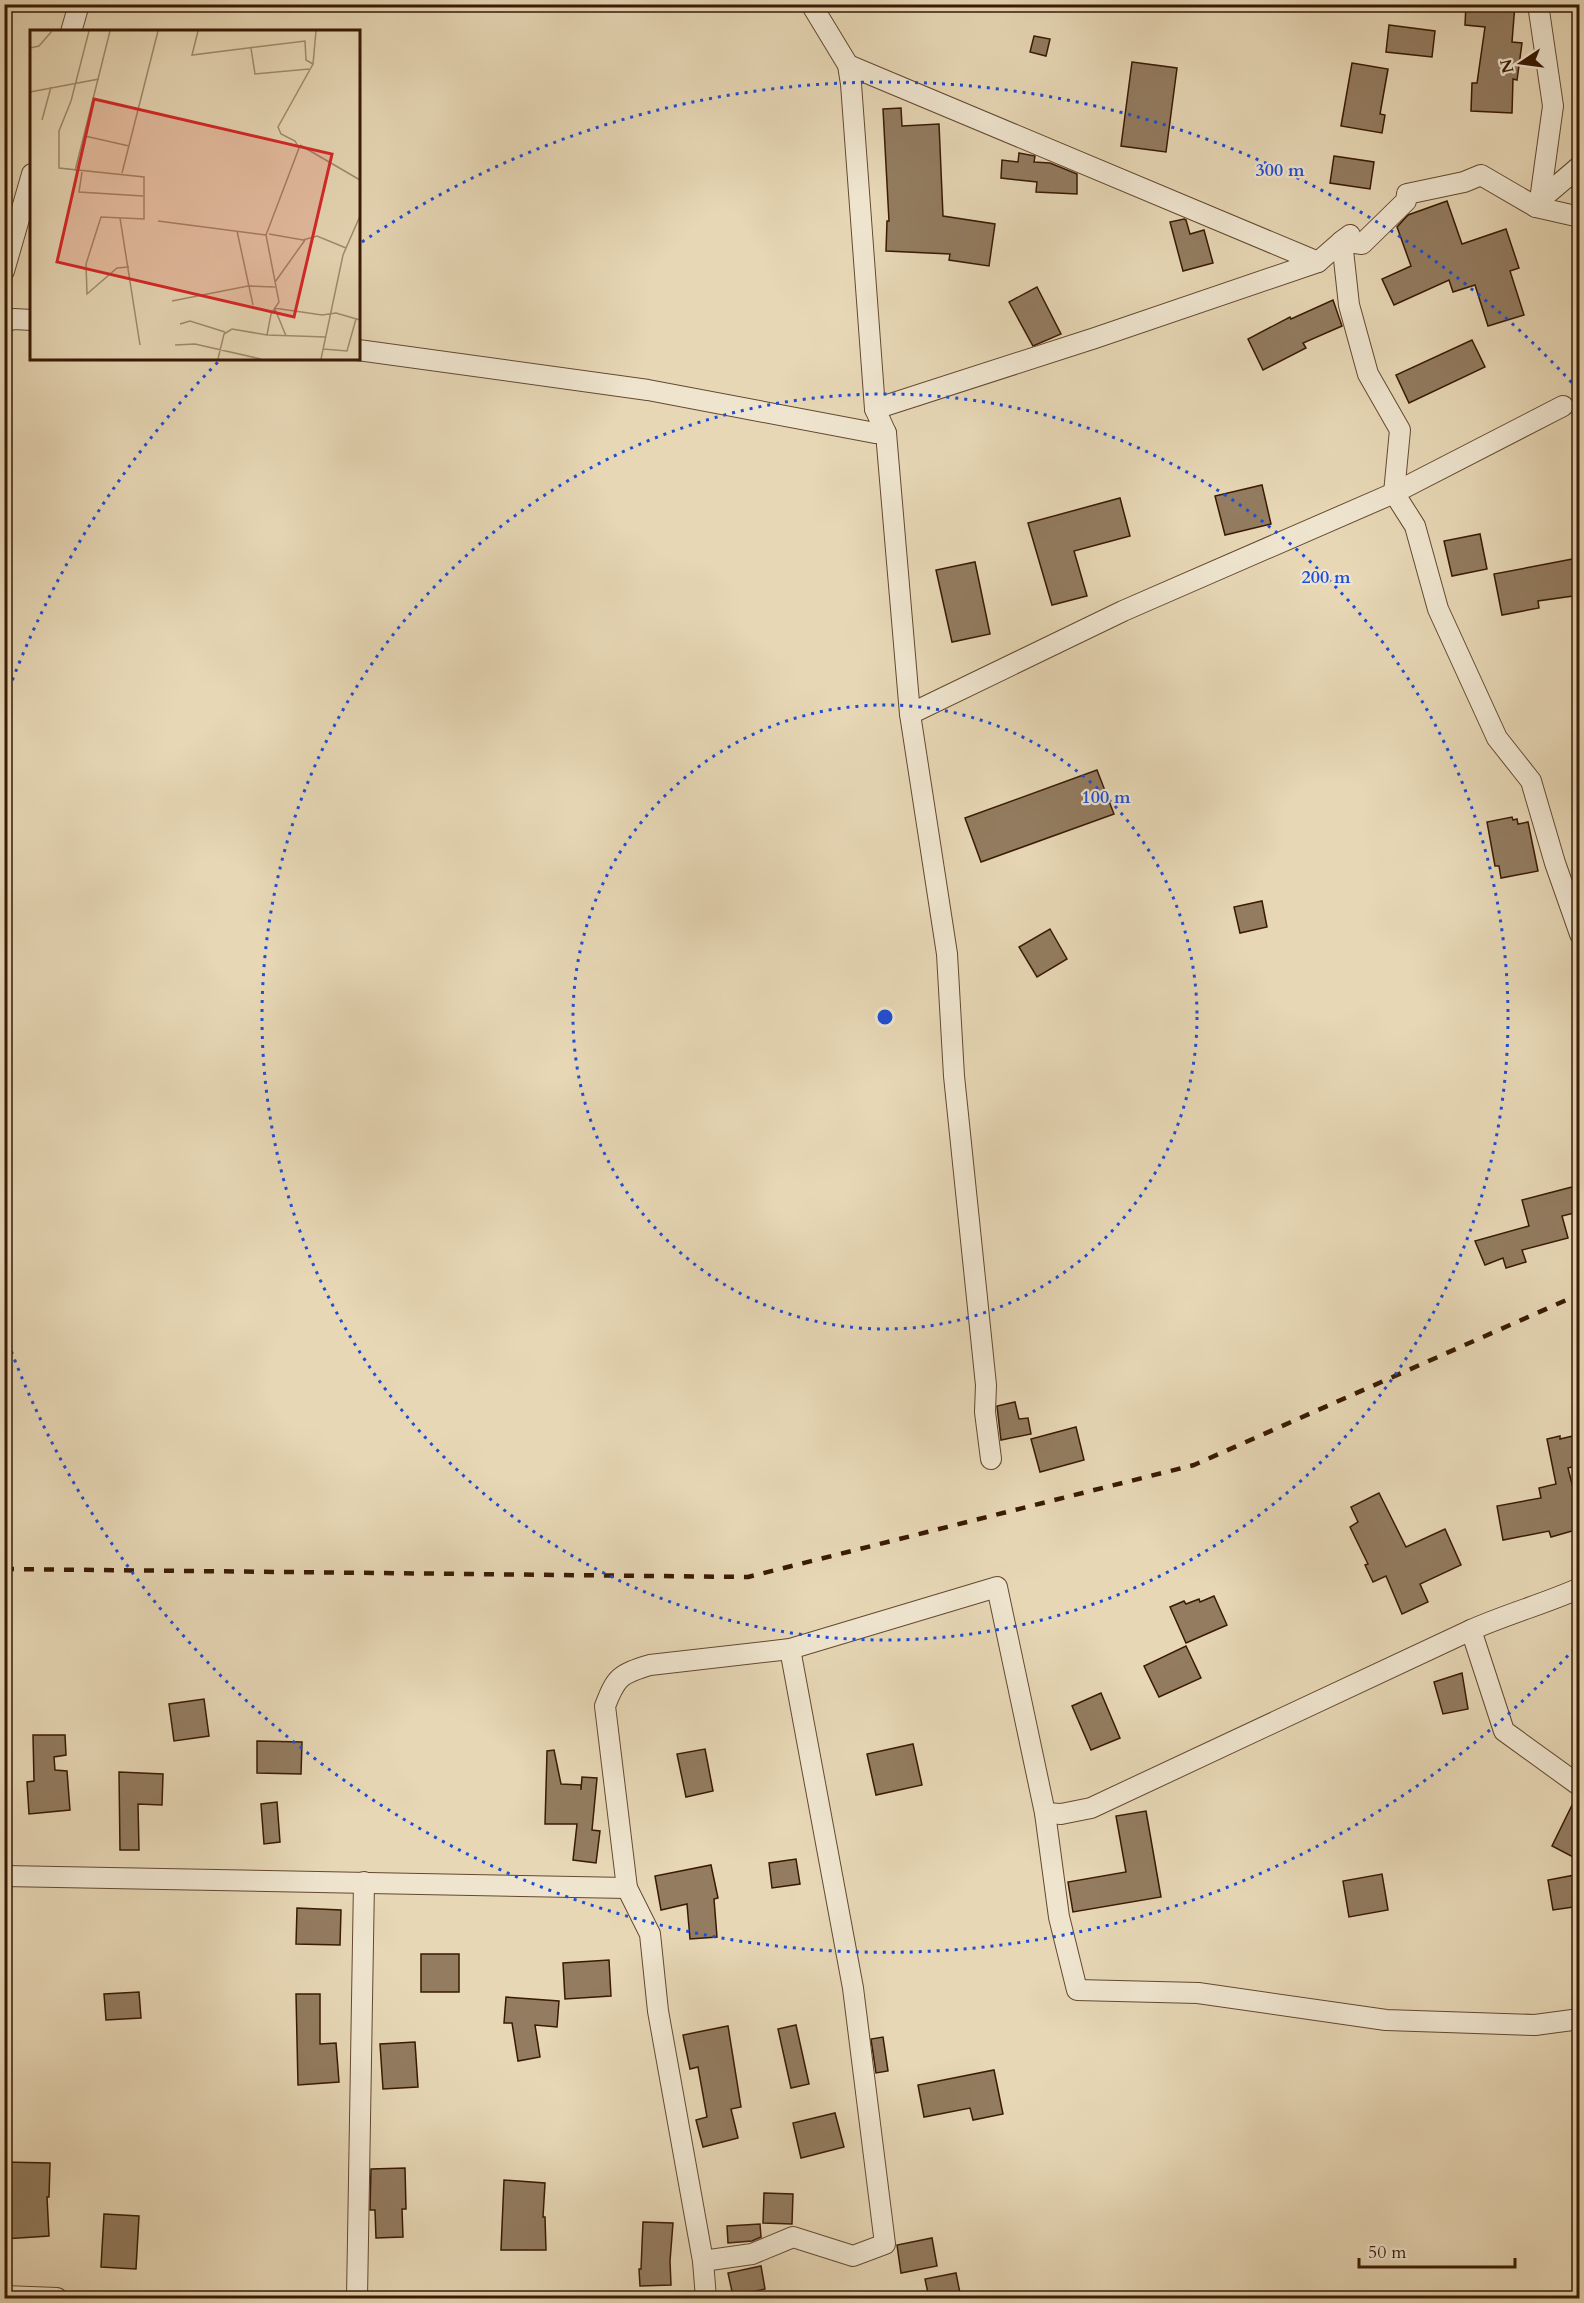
<svg xmlns="http://www.w3.org/2000/svg" width="1584" height="2303" font-family="Cardo,serif">
	<style>
		.building { fill: #937c60; stroke: #391a04; stroke-width: 1.5 }
		.lines { fill: none; stroke-linecap: round; stroke-linejoin: round }
		.street-casing { stroke: #644930; stroke-width: 22 }
		.street { stroke: #efe5cf; stroke-width: 20 }
		.rail { stroke: #391a04; stroke-width: 4.5; stroke-dasharray: 10 10; stroke-linecap: butt }
		.ring { fill: none; stroke: #1d4ed8; stroke-width: 3; stroke-dasharray: 3 6 }
		.inset-road { fill: none; stroke: #a18b6e; stroke-width: 1.5 }
		.view { fill: #d62828; fill-opacity: 0.15; stroke: #d62828; stroke-width: 3 }
		.inset-edge { fill: none; stroke: #391a04; stroke-width: 3 }
		.centre { fill: #1d4ed8; stroke: #efe5cf; stroke-width: 3 }
		.ring-label { font-size: 18px; text-anchor: middle; font-weight: bold; fill: #1d4ed8; stroke: #efe5cf; stroke-width: 4.5; stroke-linejoin: round; paint-order: stroke }
	</style>
	<rect width="100%" height="100%" fill="#e7d7b5"/>
	<filter id="stains"><feTurbulence type="fractalNoise" baseFrequency=".00333" numOctaves="4"/><feColorMatrix values="0 0 0 0 .2 0 0 0 0 .09 0 0 0 0 .02 0 0 0 .5 -.17"/></filter>
	<radialGradient id="worn" r=".72"><stop offset=".6" stop-color="#630" stop-opacity="0"/><stop offset="1" stop-color="#630" stop-opacity=".3"/></radialGradient>
	<!-- building -->
	<g class="building">
		<polygon points="1466,4 1515,4 1512,42 1522,43 1517,80 1513,79 1512,113 1471,111 1472,83 1477,83 1485,27 1465,25"/>
		<polygon points="1389,25 1435,31 1432,57 1386,52"/>
		<polygon points="1034,36 1050,39 1046,56 1030,52"/>
		<polygon points="1132,62 1177,68 1166,152 1121,146"/>
		<polygon points="1352,63 1388,69 1380,114 1385,115 1382,133 1341,126"/>
		<polygon points="901,108 902,126 939,124 943,216 995,224 989,266 949,260 950,254 886,251 887,221 889,221 883,109"/>
		<polygon points="1019,153 1035,156 1034,162 1050,163 1077,174 1077,194 1036,192 1037,182 1001,178 1002,160 1018,162"/>
		<polygon points="1334,156 1374,162 1370,189 1330,183"/>
		<polygon points="1447,201 1462,244 1506,229 1519,268 1510,271 1524,315 1488,326 1475,285 1453,292 1449,280 1394,305 1382,279 1411,266 1397,227 1408,215"/>
		<polygon points="1184,219 1186,220 1190,234 1204,230 1213,263 1183,271 1170,222"/>
		<polygon points="1037,287 1061,334 1033,346 1009,302"/>
		<polygon points="1333,300 1342,326 1303,343 1306,348 1263,370 1248,339 1290,317 1291,319"/>
		<polygon points="1472,340 1485,367 1409,403 1396,375"/>
		<polygon points="1262,485 1271,524 1225,535 1215,496"/>
		<polygon points="1120,498 1130,536 1074,551 1087,596 1052,605 1028,523"/>
		<polygon points="1480,534 1487,569 1452,576 1444,541"/>
		<polygon points="1578,558 1580,595 1538,601 1539,608 1502,615 1494,574"/>
		<polygon points="975,562 990,634 952,642 936,570"/>
		<polygon points="1097,770 1114,814 981,862 965,818"/>
		<polygon points="1512,817 1513,820 1517,819 1518,824 1528,822 1538,871 1501,878 1499,866 1495,866 1487,822"/>
		<polygon points="1262,901 1267,927 1240,933 1234,907"/>
		<polygon points="1050,929 1067,959 1037,977 1019,947"/>
		<polygon points="1572,1187 1578,1212 1562,1216 1568,1238 1522,1250 1526,1262 1506,1268 1503,1258 1485,1265 1475,1241 1529,1226 1522,1200"/>
		<polygon points="1015,1402 1019,1419 1028,1418 1031,1434 1001,1440 997,1406"/>
		<polygon points="1076,1427 1084,1460 1040,1472 1031,1439"/>
		<polygon points="1560,1436 1560,1439 1573,1436 1579,1465 1568,1468 1577,1504 1573,1505 1579,1529 1551,1537 1549,1531 1503,1540 1497,1506 1541,1498 1539,1488 1556,1484 1547,1439"/>
		<polygon points="1379,1493 1406,1547 1445,1529 1461,1565 1420,1584 1428,1602 1402,1614 1386,1576 1373,1582 1365,1565 1368,1564 1350,1527 1358,1522 1351,1507"/>
		<polygon points="1214,1596 1227,1625 1186,1643 1170,1607 1184,1601 1186,1604 1199,1599 1200,1602"/>
		<polygon points="1186,1646 1201,1678 1159,1697 1144,1666"/>
		<polygon points="1462,1673 1468,1709 1443,1714 1434,1682"/>
		<polygon points="1101,1693 1120,1738 1091,1750 1072,1706"/>
		<polygon points="204,1699 209,1736 174,1741 169,1704"/>
		<polygon points="33,1735 65,1735 66,1755 54,1757 55,1770 67,1771 70,1810 29,1814 27,1782 34,1781"/>
		<polygon points="257,1741 302,1742 301,1774 257,1773"/>
		<polygon points="913,1744 922,1785 876,1795 867,1754"/>
		<polygon points="705,1749 713,1791 686,1797 677,1754"/>
		<polygon points="554,1750 561,1784 581,1785 581,1790 582,1777 597,1778 592,1830 600,1831 596,1863 573,1860 577,1824 545,1824 547,1751"/>
		<polygon points="119,1772 163,1774 162,1805 138,1804 139,1850 120,1850"/>
		<polygon points="1576,1797 1580,1798 1580,1849 1575,1858 1552,1846"/>
		<polygon points="277,1802 280,1842 264,1844 261,1804"/>
		<polygon points="1146,1811 1161,1897 1073,1912 1068,1882 1126,1872 1116,1816"/>
		<polygon points="796,1859 800,1884 772,1888 769,1863"/>
		<polygon points="711,1865 718,1898 714,1899 717,1937 690,1939 687,1904 661,1910 655,1876"/>
		<polygon points="1382,1874 1388,1910 1349,1917 1343,1881"/>
		<polygon points="1575,1875 1580,1906 1553,1910 1548,1880"/>
		<polygon points="297,1908 341,1910 340,1945 296,1944"/>
		<rect x="421" y="1954" width="38" height="38"/>
		<polygon points="609,1960 611,1996 565,1999 563,1963"/>
		<polygon points="139,1992 141,2018 106,2020 104,1994"/>
		<polygon points="296,1994 320,1994 320,2044 336,2043 339,2082 298,2085"/>
		<polygon points="506,1997 559,2001 557,2027 535,2025 540,2057 518,2061 512,2023 504,2023"/>
		<polygon points="796,2025 809,2084 791,2088 778,2029"/>
		<polygon points="728,2026 741,2107 731,2109 738,2138 703,2147 696,2120 707,2117 698,2067 690,2069 683,2035"/>
		<polygon points="883,2037 888,2071 876,2073 871,2039"/>
		<polygon points="415,2042 418,2087 383,2089 380,2044"/>
		<polygon points="994,2070 1003,2114 973,2120 970,2108 924,2117 918,2085"/>
		<polygon points="835,2113 844,2147 801,2158 793,2123"/>
		<polygon points="4,2162 50,2163 49,2197 47,2197 49,2236 4,2239"/>
		<polygon points="405,2168 406,2209 402,2209 403,2237 376,2238 375,2210 370,2210 371,2169"/>
		<polygon points="504,2180 545,2183 543,2217 545,2217 546,2250 501,2250"/>
		<polygon points="764,2193 793,2194 792,2224 763,2223"/>
		<polygon points="104,2214 139,2216 136,2269 101,2267"/>
		<polygon points="643,2222 673,2223 670,2261 671,2285 640,2286 639,2269 641,2269"/>
		<polygon points="760,2224 761,2237 752,2241 728,2243 727,2226"/>
		<polygon points="932,2238 937,2266 901,2273 897,2245"/>
		<polygon points="761,2266 765,2289 733,2296 728,2273"/>
		<polygon points="956,2273 961,2298 929,2298 925,2279"/>
	</g>
	<g class="lines">
		<!-- street casing -->
		<g class="street-casing">
			<g id="street">
				<polyline points="811,4 848,65 851,84 875,409"/>
				<polyline points="71,32 79,4"/>
				<polyline points="848,65 1318,262"/>
				<polyline points="1540,200 1580,166"/>
				<polyline points="1536,207 1540,200 1553,106 1538,4"/>
				<polyline points="1350,235 1342,241 1349,305 1368,374 1400,430 1394,493 1415,526 1438,609 1497,738 1531,781 1555,863 1580,934"/>
				<polyline points="4,271 32,174"/>
				<polyline points="4,322 14,319 32,320"/>
				<polyline points="358,350 648,390 875,433 886,433 875,409 1095,338 1318,262 1342,241 1362,244 1406,201 1407,194 1464,182 1481,175 1536,207 1580,217"/>
				<polyline points="886,433 910,714 947,954 954,1076 986,1385 985,1412 991,1459"/>
				<polyline points="910,714 1123,611 1394,493 1563,406"/>
				<polyline points="1471,1630 1504,1731 1580,1786"/>
				<path d="M1045,1813l16,1 30,-6 380,-178c36,-16 73,-26 109,-42"/>
				<polyline points="4,1876 627,1888"/>
				<polyline points="703,2261 752,2254 793,2237 853,2256 885,2244 853,1988 790,1649"/>
				<polyline points="4,2296 57,2298"/>
				<polyline points="357,2298 364,1882"/>
				<path d="M706,2298l-3,-37 -45,-250 -8,-77 -23,-46 -22,-182c11,-29 15,-32 45,-41l140,-16 207,-62 48,226 14,104 18,73 121,3 188,27 149,5 45,-6"/>
			</g>
		</g>
		<!-- street -->
		<use href="#street" class="street"/>
		<!-- rail -->
		<polyline class="rail" points="4,1569 748,1577 1194,1465 1580,1294"/>
	</g>
	<!-- distance rings -->
	<g class="ring">
		<circle cx="885" cy="1017" r="312"/>
		<circle cx="885" cy="1017" r="623"/>
		<path d="M1574 1649A935 935 0 0 1 6 1337M6 697A935 935 0 0 1 218 362M362 242A935 935 0 0 1 1574 385"/>
	</g>
	<!-- overview -->
	<g transform="translate(30 30)">
		<rect width="330" height="330" fill="#e7d7b5"/>
		<path class="inset-road" d="M59,1l-18,70 -12,30v37l85,9v42l-43,-2 -15,47 1,30 30,-26 12,-1M168,1l-6,24 113,-14 1,19 7,4M0,18l9,-2 13,-15M221,18l4,26 54,-5M0,62l69,-13M12,90l9,-33M55,106l44,10M270,115l60,35M45,141l35,-140M52,142l-3,20 64,4M92,143l36,-142M90,188l20,127M128,191l108,14M207,201l16,74M239,204l34,6 14,-4 29,12M245,252l30,-42M142,271l76,-15 27,1M244,278l48,7 14,-2 24,7M245,279l11,27M150,294l10,-3 35,11M237,305l4,-21 8,-12 -13,-67 33,-87 -4,-7 -14,-7 -3,-7 35,-63 3,-33M145,315l20,-1 66,15M293,319l24,2 9,-32M188,329l6,-25 8,-5 35,6 59,2M291,329l22,-104 17,-39"/>
		<path class="view" d="M64,69l238,55 -38,163 -237,-55z"/>
		<rect width="330" height="330" class="inset-edge"/>
	</g>
	<circle cx="885" cy="1017" r="9" class="centre"/>
	<g class="ring-label">
		<text x="1280" y="176">300 m</text>
		<text x="1326" y="583">200 m</text>
		<text x="1106" y="803">100 m</text>
	</g>
	<!-- margin -->
	<rect width="1584" height="2303" fill="none" stroke="#e7d7b5" stroke-width="24"/>
	<rect x="6" y="6" width="1572" height="2291" fill="none" stroke="#391a04" stroke-width="3"/>
	<rect x="12" y="12" width="1560" height="2279" fill="none" stroke="#391a04" stroke-width="1.5"/>
	<!-- north arrow -->
	<g transform="translate(1521 63) rotate(257)" stroke="#efe5cf" stroke-width="4.5" paint-order="stroke">
	<path d="M0-4.5L10 22L0 15L-10 22Z" fill="#391a04"/>
	<text y="-9" font-size="16" font-weight="bold" text-anchor="middle" fill="#391a04">N</text>
	</g>
	<!-- scale -->
	<path d="M1359 2258v9h156v-9" fill="none" stroke="#391a04" stroke-width="3"/>
	<text x="1368" y="2258" font-size="18" fill="#391a04" stroke="#efe5cf" stroke-width="4.5" paint-order="stroke">50 m</text>
	<rect width="100%" height="100%" filter="url(#stains)"/>
	<rect width="100%" height="100%" fill="url(#worn)"/>
</svg>
